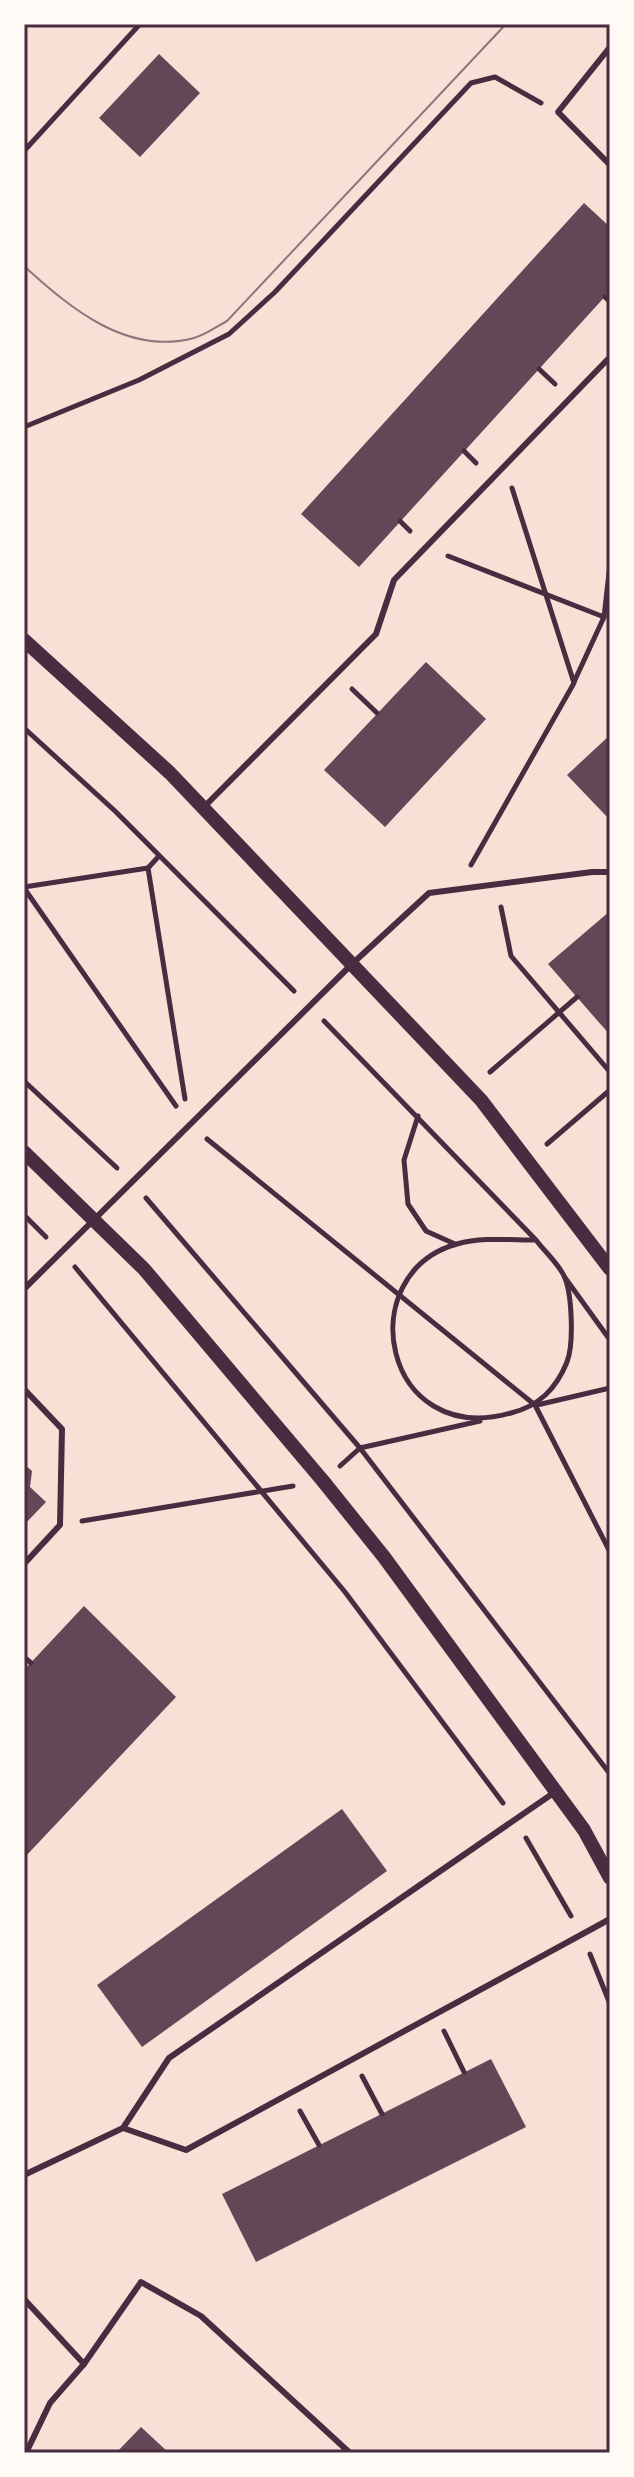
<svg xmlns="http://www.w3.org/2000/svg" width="634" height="2477" font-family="'Nunito Sans',sans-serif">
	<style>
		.building { fill: #644757 }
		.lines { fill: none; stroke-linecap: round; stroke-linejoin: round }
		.path { stroke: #4a2c40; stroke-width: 5 }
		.service { stroke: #4a2c40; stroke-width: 6 }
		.tertiary { stroke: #4a2c40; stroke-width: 14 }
		.tram { stroke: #8f747c; stroke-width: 2 }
		.neatline { fill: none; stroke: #4a2c40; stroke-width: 3 }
	</style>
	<rect width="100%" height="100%" fill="#f7e1d7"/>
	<!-- building -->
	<g class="building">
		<polygon points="159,54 200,93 140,157 99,118"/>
		<polygon points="584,203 610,227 610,291 359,567 301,514"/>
		<polygon points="426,662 486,719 385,827 324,770"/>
		<polygon points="610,735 610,820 567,775"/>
		<polygon points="610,911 610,1035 548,964"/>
		<polygon points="24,1464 32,1471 30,1487 46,1502 24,1525"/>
		<polygon points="84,1606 176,1697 24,1858 24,1670"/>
		<polygon points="342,1809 387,1871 142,2047 97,1985"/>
		<polygon points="491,2059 526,2127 256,2262 222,2194"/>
		<polygon points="141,2427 169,2453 116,2453"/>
	</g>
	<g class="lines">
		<!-- path -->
		<g class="path">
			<polyline points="24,151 140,24"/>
			<polyline points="605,297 610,302"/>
			<polyline points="539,369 555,384"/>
			<polyline points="24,427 139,380 229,334 275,292 471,83 495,77 541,103"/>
			<polyline points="464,451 476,463"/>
			<polyline points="400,521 410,531"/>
			<polyline points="448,556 604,617"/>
			<polyline points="574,682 604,617 610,564"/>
			<polyline points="352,689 377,713"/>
			<polyline points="24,728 115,811 294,991"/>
			<polyline points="471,865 574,683 512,488"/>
			<polyline points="148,868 159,856"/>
			<polyline points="24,887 148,868 185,1099"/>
			<polyline points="24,888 176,1106"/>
			<polyline points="501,907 511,956 610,1072"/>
			<path d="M324,1021l212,219c8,11 24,25 29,38 7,18 9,66 2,84 -11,27 -28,44 -56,51 -128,36 -161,-139 -54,-169 25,-7 53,-4 79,-4"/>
			<polyline points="490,1072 577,997"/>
			<polyline points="24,1081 117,1168"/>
			<polyline points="418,1116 404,1160 408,1204 426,1231 455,1244"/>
			<polyline points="207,1139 535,1405 610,1552"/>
			<polyline points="547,1144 610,1090"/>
			<polyline points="146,1198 360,1448 610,1774"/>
			<polyline points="24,1215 46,1237"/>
			<polyline points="75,1267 345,1592 503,1803"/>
			<polyline points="566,1279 610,1340"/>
			<polyline points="537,1405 610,1388"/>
			<polyline points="340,1466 360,1448 480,1421"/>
			<polyline points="82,1521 293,1486"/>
			<polyline points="24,1657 31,1663"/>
			<polyline points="526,1838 571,1916"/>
			<polyline points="590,1954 610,2004"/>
			<polyline points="444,2031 464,2072"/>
			<polyline points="362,2076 382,2114"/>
			<polyline points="300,2111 319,2145"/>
		</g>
		<!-- service -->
		<g class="service">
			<polyline points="610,47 558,112 610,165"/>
			<polyline points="203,808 376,634 394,580 610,357"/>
			<polyline points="24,1289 352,964 429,893 592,872 610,872"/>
			<polyline points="24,1389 62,1429 60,1525 24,1564"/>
			<polyline points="123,2128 186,2150 610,1919"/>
			<polyline points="24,2175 123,2128 169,2058 555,1792"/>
			<polyline points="24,2299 84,2364 141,2282 201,2316 350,2453"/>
			<polyline points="26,2453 50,2403 84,2364"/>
		</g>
		<!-- tertiary -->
		<g class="tertiary">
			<polyline points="24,640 170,773 481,1100 610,1269"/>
			<polyline points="24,1152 144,1269 323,1481 384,1557 584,1830 610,1878"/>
		</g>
		<!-- tram -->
		<path class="tram" d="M24,266c46,42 103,90 170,72 11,-3 22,-11 33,-17l279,-297"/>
	</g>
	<!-- border -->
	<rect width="634" height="2477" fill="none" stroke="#fffaf5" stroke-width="52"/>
	<rect x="26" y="26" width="582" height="2425" class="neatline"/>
</svg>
